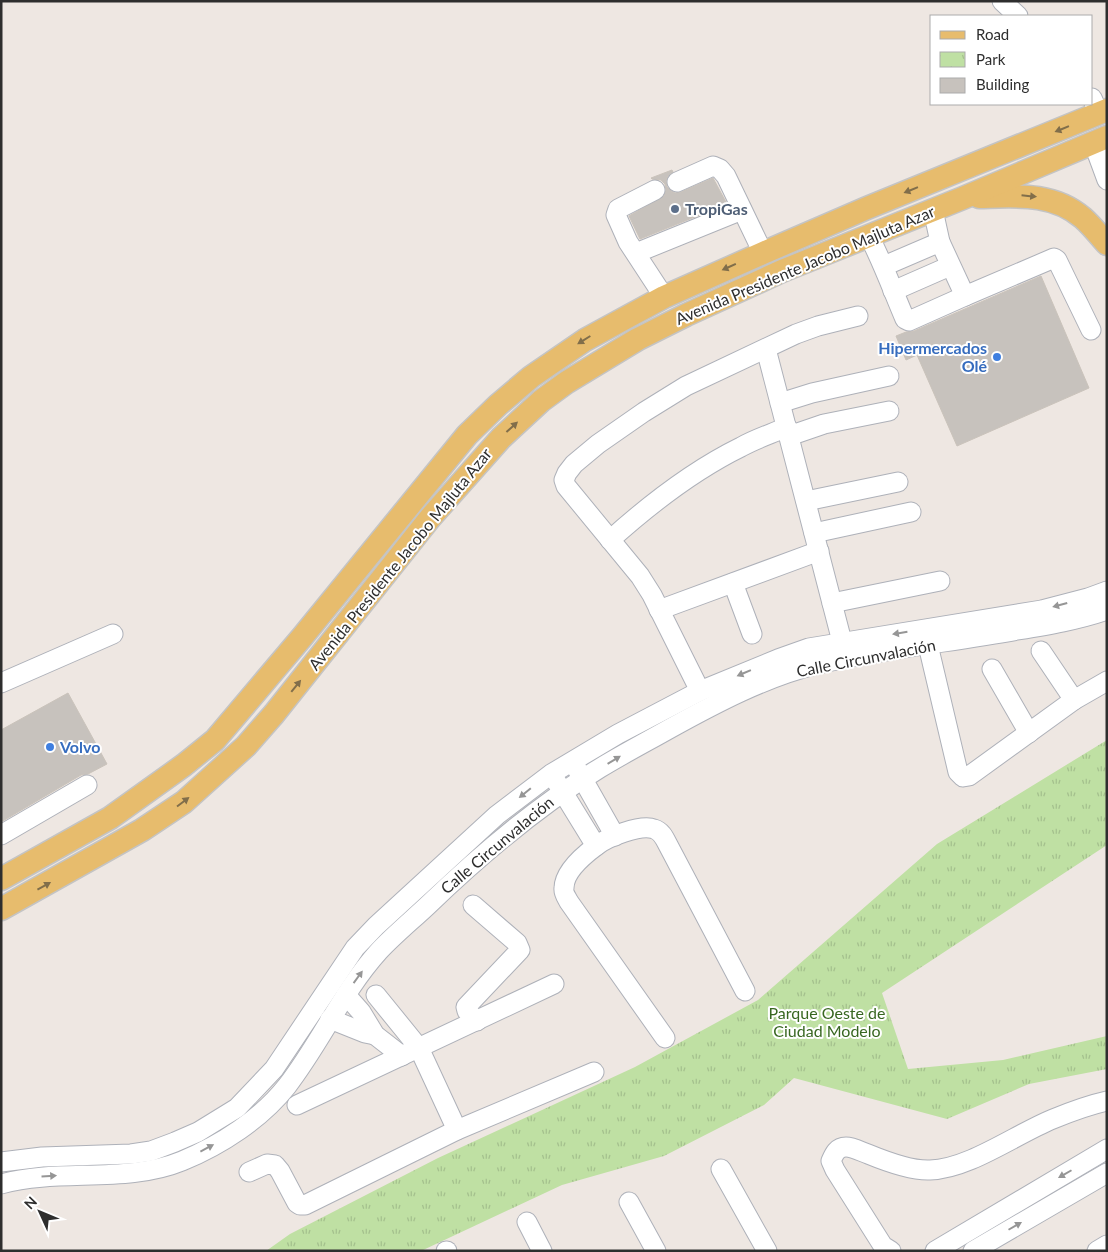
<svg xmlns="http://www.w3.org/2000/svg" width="1108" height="1252" font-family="Lato,sans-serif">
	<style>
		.park { fill: url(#park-tufts) }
		.building { fill: #c7c2bd; stroke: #cac3bb }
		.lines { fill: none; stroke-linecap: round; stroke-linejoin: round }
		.minor-casing { stroke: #aeb1b9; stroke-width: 21 }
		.major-casing { stroke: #c4c4c4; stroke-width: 25 }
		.minor { stroke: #fff; stroke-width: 19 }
		.major { stroke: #e7bc6d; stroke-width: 22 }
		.oneway { fill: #816e4a }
		.oneway2 { fill: #969696 }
		.service-dot { fill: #5c6f8a; stroke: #fff; stroke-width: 2 }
		.shop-dot { fill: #3f7fe0; stroke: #fff; stroke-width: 2 }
		.labels { text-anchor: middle; stroke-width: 4; stroke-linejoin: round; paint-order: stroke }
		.service-label { font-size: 16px; font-weight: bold; fill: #4e5e75; stroke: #fff; text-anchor: start }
		.street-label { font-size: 16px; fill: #2e2e2e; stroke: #fff }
		.shop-label { font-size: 16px; font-weight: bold; fill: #366cbe; stroke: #fff; text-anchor: end }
		.park-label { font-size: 16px; fill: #386721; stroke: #fff }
	</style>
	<defs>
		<pattern id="park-tufts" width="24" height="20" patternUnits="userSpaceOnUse" patternTransform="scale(1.25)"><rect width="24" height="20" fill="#bfe0a3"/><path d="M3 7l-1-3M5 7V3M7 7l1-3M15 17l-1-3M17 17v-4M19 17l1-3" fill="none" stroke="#a4c08d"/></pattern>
	</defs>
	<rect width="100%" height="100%" fill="#eee7e2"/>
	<!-- park -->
	<polygon class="park" points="1107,740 1107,845 882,993 908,1069 1003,1060 1107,1036 1107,1069 1029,1084 947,1119 794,1078 764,1105 664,1156 562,1185 421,1251 266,1251 290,1234 438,1158 635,1067 758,1000 937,844"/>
	<!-- building -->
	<g class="building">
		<polygon points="672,170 673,172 668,176 666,181 667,187 671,191 675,193 681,192 713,178 727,204 640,239 629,216 664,196 666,190 665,184 661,180 652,179 651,178"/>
		<polygon points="1041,276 1089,388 957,446 917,355 906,360 896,336 906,332 914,331"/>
		<polygon points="68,693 107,764 88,774 81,775 1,822 1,730"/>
	</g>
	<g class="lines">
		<!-- minor casing -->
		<g class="minor-casing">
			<g id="minor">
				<polyline points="1002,1 1018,16"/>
				<polyline points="1092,98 1099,114"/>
				<polyline points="1093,142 1107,180"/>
				<polyline points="677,182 713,166 720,169 726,176 763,253"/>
				<polyline points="655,190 618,209 616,215 628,242 664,297"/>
				<path d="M869,236c14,27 24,55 36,83l4,2 56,-25 -25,-54 -7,-32"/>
				<polyline points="636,253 742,210"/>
				<polyline points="884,266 940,242"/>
				<polyline points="893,291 950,266"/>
				<polyline points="965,296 1054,258 1057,260 1091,330"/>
				<polyline points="766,349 845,653"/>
				<polyline points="780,403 812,393 889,376"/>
				<polyline points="789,436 824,424 889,411"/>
				<polyline points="806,501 898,482"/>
				<polyline points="814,533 911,512"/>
				<path d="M610,540c40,-36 82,-69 131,-93 14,-8 30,-13 46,-20"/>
				<polyline points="733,583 752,634"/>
				<polyline points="832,603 940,581"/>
				<polyline points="659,610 819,551"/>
				<polyline points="928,645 958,772 963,777 969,776 1074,700 1107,681"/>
				<polyline points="1041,651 1074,700"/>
				<polyline points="992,669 1029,733"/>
				<polyline points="1,683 113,634"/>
				<polyline points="700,691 652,595 640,576 566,486 564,480 567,473 574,464 598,444 644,412 686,386 796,334 818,326 858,316"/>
				<polyline points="577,769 615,836"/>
				<polyline points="556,781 596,846"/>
				<polyline points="1,835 87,785"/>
				<polyline points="473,905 517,943 520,950 466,1007 467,1011 477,1021"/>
				<polyline points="346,995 361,1012 375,1035 402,1056"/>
				<polyline points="376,995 419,1048 457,1130"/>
				<polyline points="330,1019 365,1033 375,1035"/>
				<path d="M665,1038l-96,-136c-2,-4 -6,-9 -5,-14 0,-16 20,-33 32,-42 11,-9 45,-22 58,-17 7,2 10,8 13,14l78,148"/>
				<polyline points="297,1105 554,984"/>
				<polyline points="1,1162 42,1157 131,1154 151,1151 175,1142 198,1132 237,1108 274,1069 355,948 376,926 497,815 551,774 618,734 700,691 778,659 809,648 1042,610 1088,598 1107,591"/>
				<polyline points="721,1169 767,1251"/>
				<polyline points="249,1172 267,1164 275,1165 280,1171 297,1203 300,1205 305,1205 457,1130 594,1072"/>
				<path d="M1,1184c58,-16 125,0 181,-23 39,-16 79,-42 105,-75 34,-44 55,-94 92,-135 15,-16 32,-30 48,-45 54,-52 109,-99 173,-138 23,-14 46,-26 69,-39 47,-26 96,-52 149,-65 66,-15 133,-22 200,-34 30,-5 60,-10 89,-20"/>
				<polyline points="629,1202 656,1251"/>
				<polyline points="527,1222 542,1251"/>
				<polyline points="446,1251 447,1251"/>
				<path d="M891,1251l-8,-5 -48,-76 -4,-9c3,-7 6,-14 15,-14 7,0 16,5 22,7 17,7 43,17 62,16 39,-1 86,-36 123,-51 17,-7 36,-14 54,-18"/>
				<polyline points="935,1251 1107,1149"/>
				<polyline points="973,1251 1107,1173"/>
				<polyline points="1097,1251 1107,1245"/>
			</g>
		</g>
		<!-- major casing -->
		<g class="major-casing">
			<g id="major">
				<path d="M979,197c37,-1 74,-5 104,21 9,8 16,17 24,26"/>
				<polyline points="1,879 110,818 184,765 215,740 303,636 467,435 498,405 531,377 585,340 664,297 763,253 867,208 1107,110"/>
				<polyline points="1,909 142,830 184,802 246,746 274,714 430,518 501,438 541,401 567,382 638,339 686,315 782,271 963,198 1107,137"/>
			</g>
		</g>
		<!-- minor -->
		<use href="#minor" class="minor"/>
		<!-- major -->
		<use href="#major" class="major"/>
	</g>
	<!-- one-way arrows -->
	<defs><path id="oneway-solid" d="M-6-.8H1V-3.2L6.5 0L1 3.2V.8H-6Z" transform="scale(1.25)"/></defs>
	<g class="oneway">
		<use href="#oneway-solid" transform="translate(1062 129) rotate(158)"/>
		<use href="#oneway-solid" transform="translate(911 190) rotate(158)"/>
		<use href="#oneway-solid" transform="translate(1029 196) rotate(6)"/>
		<use href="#oneway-solid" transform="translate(729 267) rotate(156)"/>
		<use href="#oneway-solid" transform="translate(584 340) rotate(148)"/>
		<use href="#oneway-solid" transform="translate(512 427) rotate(-42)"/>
		<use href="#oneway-solid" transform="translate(296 686) rotate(-51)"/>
		<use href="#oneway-solid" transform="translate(183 802) rotate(-37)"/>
		<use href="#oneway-solid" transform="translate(44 886) rotate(-29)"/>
	</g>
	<g class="oneway2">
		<use href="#oneway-solid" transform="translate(1060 605) rotate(165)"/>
		<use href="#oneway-solid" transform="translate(900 633) rotate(171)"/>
		<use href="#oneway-solid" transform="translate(744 673) rotate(157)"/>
		<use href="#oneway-solid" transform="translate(614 760) rotate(-31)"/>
		<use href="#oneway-solid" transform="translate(525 793) rotate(141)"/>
		<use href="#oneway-solid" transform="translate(358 977) rotate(-54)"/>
		<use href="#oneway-solid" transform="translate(207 1148) rotate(-28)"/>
		<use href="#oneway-solid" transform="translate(1065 1174) rotate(150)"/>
		<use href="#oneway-solid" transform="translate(49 1176) rotate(-4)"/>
		<use href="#oneway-solid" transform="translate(1015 1226) rotate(-30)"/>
	</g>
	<!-- markers -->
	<circle class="service-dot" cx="675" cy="209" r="5"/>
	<g class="shop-dot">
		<circle cx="997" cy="357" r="5"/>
		<circle cx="50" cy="747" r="5"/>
	</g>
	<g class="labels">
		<!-- service labels -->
		<g class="service-label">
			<text x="685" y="215">TropiGas</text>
		</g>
		<!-- street labels -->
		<g class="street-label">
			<text transform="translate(805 265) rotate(-23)" y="6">Avenida Presidente Jacobo Majluta Azar</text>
			<text transform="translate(400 559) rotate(-51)" y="6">Avenida Presidente Jacobo Majluta Azar</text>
			<text transform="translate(866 658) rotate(-11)" y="6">Calle Circunvalación</text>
			<text transform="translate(497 845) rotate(-40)" y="6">Calle Circunvalación</text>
		</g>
		<!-- shop labels -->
		<g class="shop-label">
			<text x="987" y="354">Hipermercados<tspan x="987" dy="18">Olé</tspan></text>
			<text x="60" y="753" text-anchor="start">Volvo</text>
		</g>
		<!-- park labels -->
		<g class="park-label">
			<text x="827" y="1019">Parque Oeste de<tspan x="827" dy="18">Ciudad Modelo</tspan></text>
		</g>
	</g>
	<!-- border -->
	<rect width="1108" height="1252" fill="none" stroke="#2e2e2e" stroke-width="5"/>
	<!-- legend -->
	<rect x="930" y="15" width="162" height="90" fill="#ffffff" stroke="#ababab"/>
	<rect x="940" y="31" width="25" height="8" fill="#e7bc6d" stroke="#ababab"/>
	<text x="976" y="40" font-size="15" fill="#2e2e2e">Road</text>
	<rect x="940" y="52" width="25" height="15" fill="url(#park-tufts)" stroke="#ababab"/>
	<text x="976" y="65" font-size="15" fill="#2e2e2e">Park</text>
	<rect x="940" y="78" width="25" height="15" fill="#c7c2bd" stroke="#ababab"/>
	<text x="976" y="90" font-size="15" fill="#2e2e2e">Building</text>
	<!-- north arrow -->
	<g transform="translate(40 1212) rotate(314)" stroke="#ffffff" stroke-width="4" paint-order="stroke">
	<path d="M0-4L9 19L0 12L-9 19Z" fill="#2e2e2e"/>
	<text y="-8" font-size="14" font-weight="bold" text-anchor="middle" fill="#2e2e2e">N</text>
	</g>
</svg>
